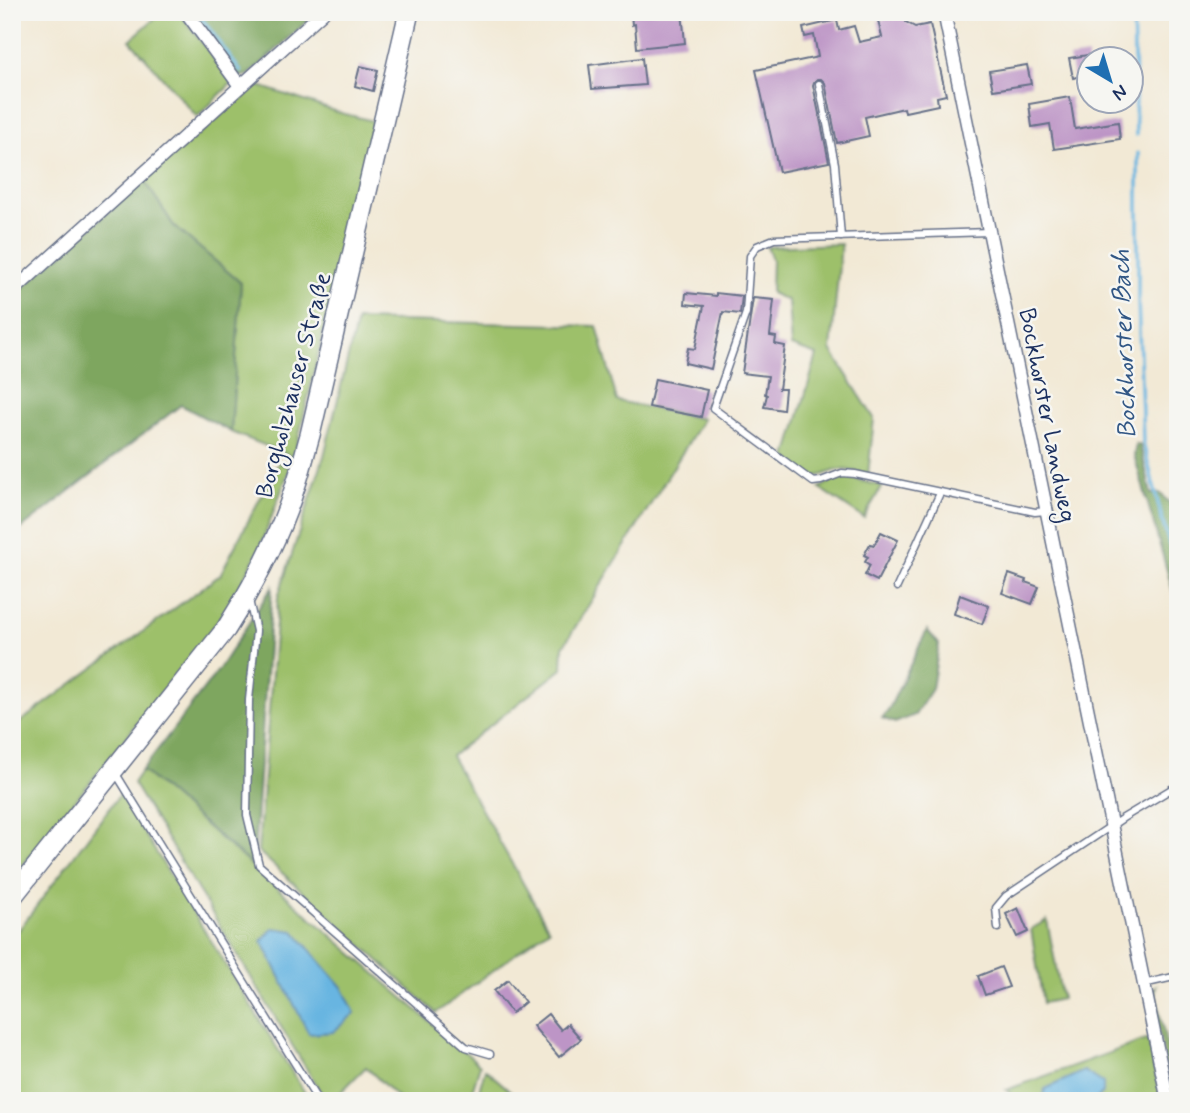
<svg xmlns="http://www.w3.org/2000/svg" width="1190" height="1113" font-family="Mynerve,sans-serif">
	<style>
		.green { fill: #9dc06b; stroke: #5c7864; stroke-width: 2 }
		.forest { fill: #7ea65f; stroke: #4c6a5e; stroke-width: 2 }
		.water { fill: #67b5e1; stroke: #4172a0; stroke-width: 2 }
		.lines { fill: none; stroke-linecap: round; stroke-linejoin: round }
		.stream { stroke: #67b5e1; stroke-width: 3.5 }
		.building { fill: #bd95c6 }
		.lane-casing { stroke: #667088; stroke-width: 9 }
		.street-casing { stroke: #667088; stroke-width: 15 }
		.primary-casing { stroke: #667088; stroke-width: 22 }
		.lane { stroke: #fff; stroke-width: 6 }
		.street { stroke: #fff; stroke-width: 12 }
		.primary { stroke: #fff; stroke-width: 19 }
		.labels { text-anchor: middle; stroke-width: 5; stroke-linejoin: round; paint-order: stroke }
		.street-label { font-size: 24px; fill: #1b2f5e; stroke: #f6f6f2 }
		.water-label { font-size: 26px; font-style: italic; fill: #325785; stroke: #f6f6f2 }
	</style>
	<rect width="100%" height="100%" fill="#f6f6f2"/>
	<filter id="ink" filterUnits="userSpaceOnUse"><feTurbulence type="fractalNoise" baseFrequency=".0143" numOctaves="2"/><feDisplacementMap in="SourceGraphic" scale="14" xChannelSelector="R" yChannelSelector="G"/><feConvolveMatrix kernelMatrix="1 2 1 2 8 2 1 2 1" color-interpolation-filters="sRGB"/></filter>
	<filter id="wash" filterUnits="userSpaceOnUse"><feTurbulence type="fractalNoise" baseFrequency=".00686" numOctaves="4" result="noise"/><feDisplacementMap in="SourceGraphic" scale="28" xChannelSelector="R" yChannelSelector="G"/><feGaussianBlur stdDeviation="1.57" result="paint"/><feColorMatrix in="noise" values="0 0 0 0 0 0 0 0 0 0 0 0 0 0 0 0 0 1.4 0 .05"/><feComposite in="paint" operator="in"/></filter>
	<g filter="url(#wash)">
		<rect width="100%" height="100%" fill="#f2e9d5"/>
		<!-- green -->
		<g class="green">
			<polygon points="162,12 179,12 232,83 197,117 130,40"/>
			<polygon points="257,85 337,112 373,121 294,457 231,432 241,283 174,226 144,180"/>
			<path d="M841,244l-10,106 43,68 -6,57c-10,-3 -19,-6 -29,-5 -10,1 -20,9 -28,5 -8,-3 -17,-12 -24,-18l30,-102 -26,-9 -3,-45 -17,-8 1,-33 -5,-13z"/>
			<polygon points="357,320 597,326 617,401 703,419 563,647 562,669 451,756 549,929 436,1013 258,851 278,597 324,456"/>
			<polygon points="279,462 290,468 259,550 227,610 105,764 12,878 12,728 220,575"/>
			<polygon points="845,477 882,486 864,518 819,488 834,480"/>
			<polygon points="142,770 480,1065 469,1101 401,1101 366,1067 332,1101 326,1101 133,783"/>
			<polygon points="120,794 310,1101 12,1101 12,939"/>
			<polygon points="1047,920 1062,999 1043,1003 1031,929"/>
			<polygon points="1156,986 1155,991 1178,1101 1173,1101 1151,991"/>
			<polygon points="1148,1039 1161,1101 1021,1101 1006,1090"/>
			<polygon points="485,1069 522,1101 476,1101"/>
		</g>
		<!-- forest -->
		<g class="forest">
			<polygon points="192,12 317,12 249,75 238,77"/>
			<polygon points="144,180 174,226 241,283 231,432 181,405 12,536 12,297"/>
			<polygon points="1136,444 1140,445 1151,494 1160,493 1178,512 1178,609 1134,455"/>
			<polygon points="272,587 253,866 142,770 219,669"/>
			<polygon points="927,630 939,644 932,689 915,715 895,723 882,718 888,711"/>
		</g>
		<!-- water -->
		<g class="water">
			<polygon points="273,928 294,931 342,987 355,1013 333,1032 309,1034 262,941"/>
			<polygon points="1084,1071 1103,1083 1103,1093 1094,1101 1042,1100 1045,1089"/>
		</g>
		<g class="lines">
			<!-- stream -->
			<g class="stream">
				<polyline points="197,12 241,72"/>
				<polyline points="1133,12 1136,135"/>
				<polyline points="1138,153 1138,299 1143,443 1163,523 1178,571"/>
			</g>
		</g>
		<g id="blocks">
			<!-- building -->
			<g class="building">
				<polygon points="631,12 682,12 685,43 637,48 635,24 632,25"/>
				<polygon points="883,12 903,12 906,22 915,27 930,24 946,95 937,97 938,105 905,112 904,108 865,117 869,136 837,143 825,83 821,79 817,79 814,82 813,85 829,162 779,172 756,70 818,57 814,35 805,37 803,28 837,20 839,30 854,26 859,42 882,37 878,21 885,19"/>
				<polygon points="1088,55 1088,75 1073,78 1069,58"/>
				<polygon points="642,58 645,85 592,89 589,65"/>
				<polygon points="1027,65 1031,84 993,90 989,71"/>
				<polygon points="360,66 378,70 373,91 355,86"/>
				<polygon points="1070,97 1075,129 1118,122 1120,139 1054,149 1050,124 1032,127 1029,104"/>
				<polygon points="686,293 716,296 716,293 742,296 740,314 723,312 711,369 685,363 688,348 695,349 704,306 685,304"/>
				<polygon points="753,298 774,300 770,336 776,337 775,344 785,346 779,389 785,389 783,410 764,407 767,395 765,394 768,376 742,373"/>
				<polygon points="655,379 707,390 701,417 649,407"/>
				<polygon points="881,532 898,540 877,581 865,575 870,565 865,562 868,557 864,555 870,544 874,545"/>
				<polygon points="1009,574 1026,580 1025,582 1039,587 1032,604 1002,593"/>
				<polygon points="960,595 989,606 982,624 954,614"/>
				<polygon points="1018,908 1028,932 1017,937 1006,914"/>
				<polygon points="1001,967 1009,987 985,995 978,976"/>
				<polygon points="508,980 525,1002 512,1013 494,991"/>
				<polygon points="548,1014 561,1030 568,1024 581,1039 559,1057 533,1026"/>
			</g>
		</g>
	</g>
	<g filter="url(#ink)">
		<use href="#blocks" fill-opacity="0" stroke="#667088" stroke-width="2"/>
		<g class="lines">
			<!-- lane casing -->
			<g class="lane-casing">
				<g id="lane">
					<polyline points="819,84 835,164 841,237"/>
					<polyline points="989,232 774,239 757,246 750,256 746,313 713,408 813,482 821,481 842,473 855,474 1035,512 1046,511"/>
					<polyline points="897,587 940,493"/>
					<polyline points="249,600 256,631 249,700 247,815 259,865 466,1047 490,1054"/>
					<polyline points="115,772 318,1101"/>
					<polyline points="998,928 996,908 1006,896 1123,818 1178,785"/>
					<polyline points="1143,984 1178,976"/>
				</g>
			</g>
			<!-- street casing -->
			<g class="street-casing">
				<g id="street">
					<polyline points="186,12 240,86"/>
					<polyline points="944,12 1168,1101"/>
					<polyline points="12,292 323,12"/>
				</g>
			</g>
			<!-- primary casing -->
			<g class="primary-casing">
				<path id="primary" d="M12,897l214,-268c28,-44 53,-91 69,-142 6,-17 10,-35 15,-52l99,-423"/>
			</g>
			<!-- lane -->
			<use href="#lane" class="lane"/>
			<!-- street -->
			<use href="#street" class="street"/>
			<!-- primary -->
			<use href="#primary" class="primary"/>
		</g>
	</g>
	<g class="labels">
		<!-- street labels -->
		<g class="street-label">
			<text transform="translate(293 385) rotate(-75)" y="8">Borgholzhauser Straße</text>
			<text transform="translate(1048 415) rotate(79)" y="8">Bockhorster Landweg</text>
		</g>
		<!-- water labels -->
		<g class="water-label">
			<text transform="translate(1123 344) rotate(-92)" y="9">Bockhorster Bach</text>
		</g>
	</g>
	<!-- margin -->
	<rect width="1190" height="1113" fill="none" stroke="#f6f6f2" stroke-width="42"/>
	<!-- north arrow -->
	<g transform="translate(1110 80) rotate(142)"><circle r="33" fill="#f6f6f2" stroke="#9ea6b7" stroke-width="2"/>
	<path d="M0-5L12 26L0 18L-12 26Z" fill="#1f6fb2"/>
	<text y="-10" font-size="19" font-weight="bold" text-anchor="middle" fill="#1b2f5e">N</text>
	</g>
</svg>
